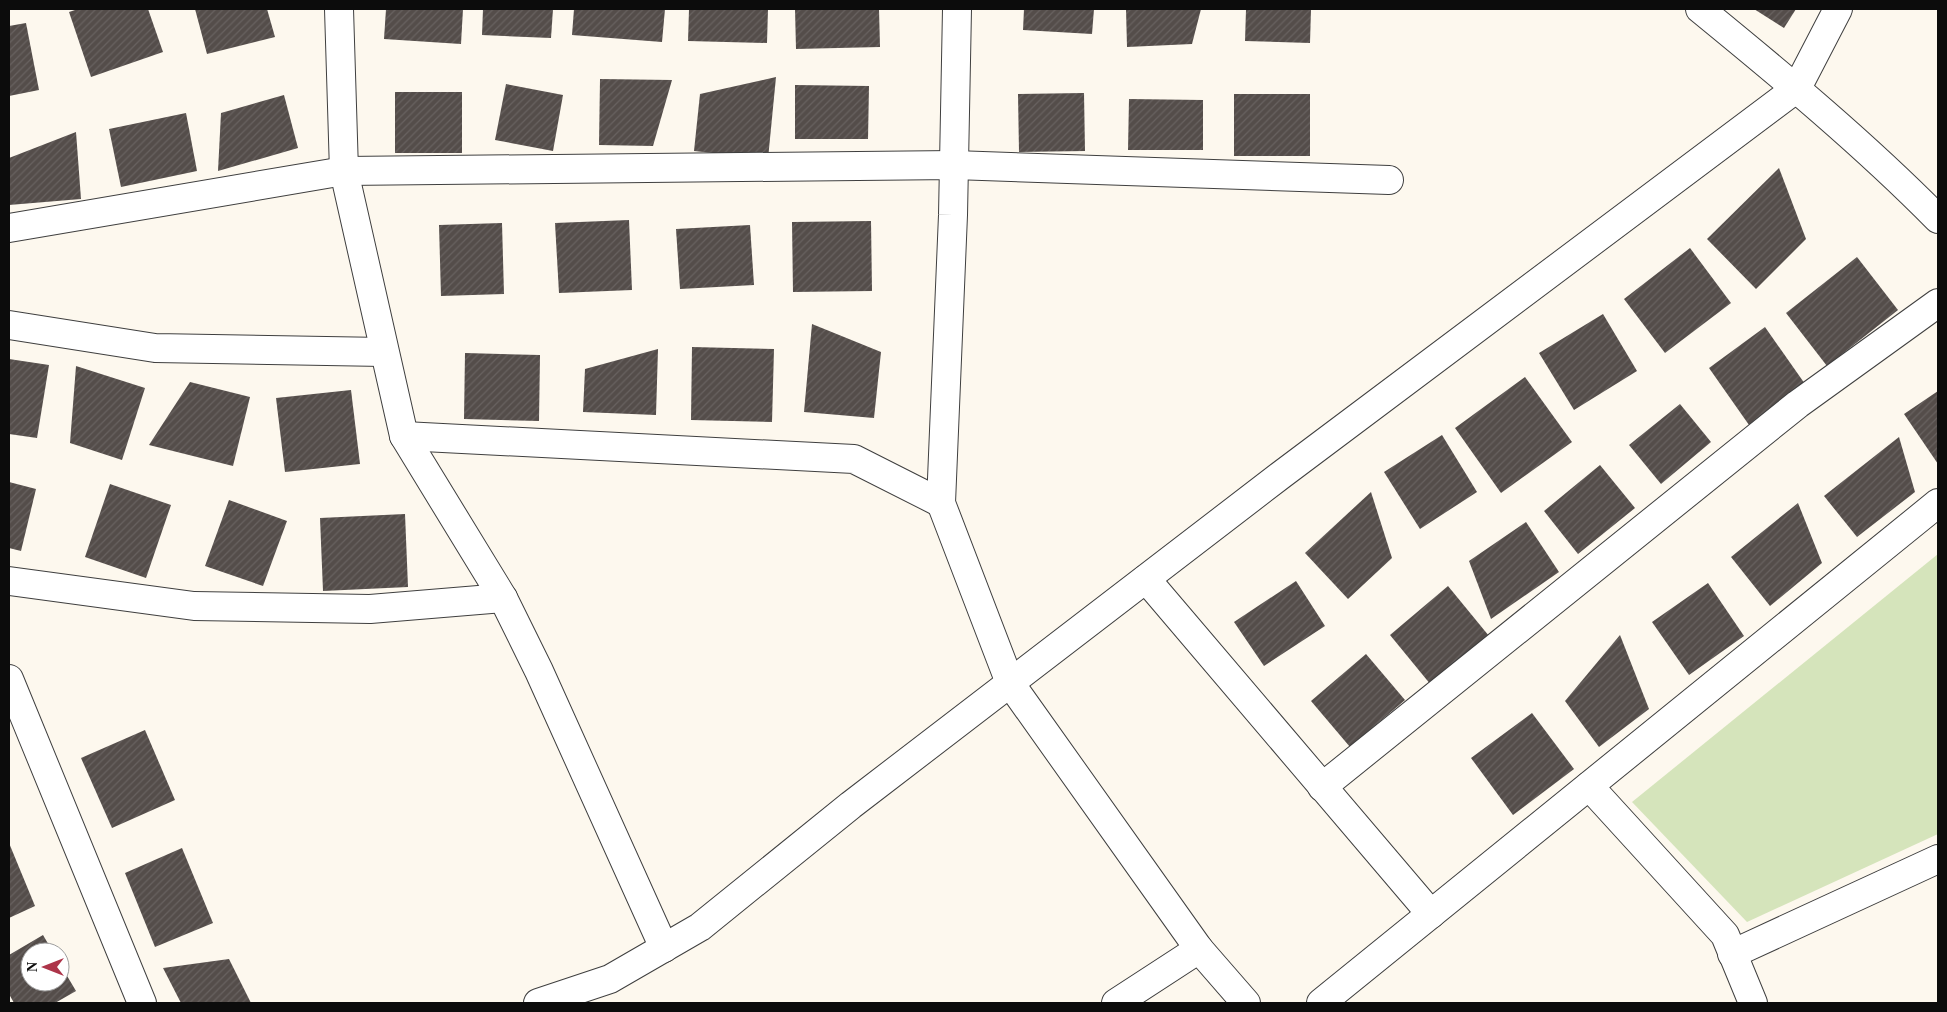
<svg xmlns="http://www.w3.org/2000/svg" width="1947" height="1012" font-family="Georgia,serif">
	<style>
		.park { fill: #d5e4bb }
		.building { fill: url(#building-hatch) }
		.lines { fill: none; stroke-linecap: round; stroke-linejoin: round }
		.minor-casing { stroke: #3f3f3f; stroke-width: 30 }
		.minor { stroke: #fff; stroke-width: 28 }
	</style>
	<defs>
		<pattern id="building-hatch" width="6" height="6" patternUnits="userSpaceOnUse" patternTransform="scale(1.25)"><rect width="6" height="6" fill="#544d4a"/><path d="M-1 1l2-2M0 6l6-6M5 7l2-2" fill="none" stroke="#686260"/></pattern>
	</defs>
	<rect width="100%" height="100%" fill="#fdf8ee"/>
	<!-- park -->
	<polygon class="park" points="1938,554 1938,834 1747,922 1632,802"/>
	<!-- building -->
	<g class="building">
		<polygon points="78,9 148,9 163,52 91,77 69,12"/>
		<polygon points="195,9 267,9 275,37 207,54"/>
		<polygon points="386,9 463,9 461,44 384,39"/>
		<polygon points="483,9 553,9 551,38 482,35"/>
		<polygon points="574,9 665,9 662,42 572,35"/>
		<polygon points="689,9 768,9 767,43 688,41"/>
		<polygon points="795,9 879,9 880,47 796,49"/>
		<polygon points="1024,9 1094,9 1092,34 1023,30"/>
		<polygon points="1126,9 1201,9 1192,44 1127,47"/>
		<polygon points="1246,9 1311,9 1310,43 1245,41"/>
		<polygon points="1754,9 1796,9 1784,28"/>
		<polygon points="26,23 39,90 9,96 9,26"/>
		<polygon points="776,77 768,159 694,151 700,94"/>
		<polygon points="600,79 672,80 653,146 599,145"/>
		<polygon points="506,84 563,95 553,151 495,140"/>
		<polygon points="795,85 869,86 868,139 795,139"/>
		<rect x="395" y="92" width="67" height="61"/>
		<polygon points="1084,93 1085,151 1019,152 1018,94"/>
		<rect x="1234" y="94" width="76" height="62"/>
		<polygon points="284,95 298,148 218,171 221,113"/>
		<polygon points="1129,99 1203,100 1203,150 1128,150"/>
		<polygon points="186,113 197,171 121,187 109,129"/>
		<polygon points="76,132 81,199 9,205 9,158"/>
		<polygon points="1779,168 1806,239 1756,289 1707,239"/>
		<polygon points="629,220 632,290 559,293 555,223"/>
		<polygon points="871,221 872,291 793,292 792,222"/>
		<polygon points="502,223 504,294 441,296 439,225"/>
		<polygon points="750,225 754,285 680,289 676,229"/>
		<polygon points="1690,248 1731,303 1665,353 1624,299"/>
		<polygon points="1857,257 1898,310 1827,366 1786,313"/>
		<polygon points="1603,314 1637,371 1574,410 1539,353"/>
		<polygon points="812,324 881,352 874,418 804,412"/>
		<polygon points="1765,327 1805,384 1749,425 1709,368"/>
		<polygon points="692,347 774,349 772,422 691,420"/>
		<polygon points="658,349 656,415 583,412 585,369"/>
		<polygon points="465,353 540,355 539,421 464,419"/>
		<polygon points="9,359 49,365 37,438 9,434"/>
		<polygon points="76,366 145,388 122,460 70,443"/>
		<polygon points="1525,377 1572,442 1501,493 1455,428"/>
		<polygon points="190,382 250,397 233,466 149,445"/>
		<polygon points="351,390 360,464 285,472 276,398"/>
		<polygon points="1938,391 1938,464 1904,414"/>
		<polygon points="1680,404 1711,442 1661,484 1629,445"/>
		<polygon points="1442,435 1477,492 1420,529 1384,472"/>
		<polygon points="1899,437 1915,492 1857,537 1824,496"/>
		<polygon points="1600,465 1635,508 1578,554 1544,511"/>
		<polygon points="9,482 36,489 21,551 9,548"/>
		<polygon points="110,484 171,505 146,578 85,557"/>
		<polygon points="1371,492 1392,558 1348,599 1305,553"/>
		<polygon points="229,500 287,521 263,586 205,566"/>
		<polygon points="1798,503 1822,563 1770,606 1731,557"/>
		<polygon points="405,514 408,587 323,591 320,518"/>
		<polygon points="1526,522 1559,572 1491,619 1469,561"/>
		<polygon points="1296,581 1325,626 1264,666 1234,622"/>
		<polygon points="1708,583 1744,636 1689,675 1652,622"/>
		<polygon points="1448,586 1489,636 1431,685 1390,635"/>
		<polygon points="1620,635 1649,709 1599,747 1565,701"/>
		<polygon points="1366,654 1405,700 1350,747 1311,701"/>
		<polygon points="1532,713 1574,769 1513,815 1471,758"/>
		<polygon points="145,730 175,800 112,828 81,758"/>
		<polygon points="9,843 35,906 9,918"/>
		<polygon points="182,848 213,923 155,947 125,873"/>
		<polygon points="43,935 53,952 30,952 30,982 60,982 60,964 76,991 55,1003 14,1003 9,994 9,955"/>
		<polygon points="229,959 251,1003 181,1003 163,968"/>
	</g>
	<g class="lines">
		<!-- minor casing -->
		<g class="minor-casing">
			<g id="minor">
				<polyline points="339,9 344,171 404,436 503,598 539,671 664,948"/>
				<polyline points="957,9 953,215 941,503 1010,683 1199,949 1246,1003"/>
				<path d="M1700,9c82,67 164,135 238,210"/>
				<polyline points="9,228 344,171 954,165 1389,180"/>
				<polyline points="9,325 155,348 384,352"/>
				<polyline points="404,436 854,459 941,503"/>
				<polyline points="1146,579 1431,914"/>
				<polyline points="9,581 194,606 370,609 503,598"/>
				<polyline points="9,679 142,1003"/>
				<polyline points="1589,786 1725,935 1753,1003"/>
				<polyline points="1322,787 1798,404 1938,303"/>
				<polyline points="1732,954 1938,859"/>
				<polyline points="538,1003 610,979 700,927 851,805 1281,475 1797,88 1838,9"/>
				<polyline points="1116,1003 1199,949"/>
				<polyline points="1321,1003 1938,503"/>
			</g>
		</g>
		<!-- minor -->
		<use href="#minor" class="minor"/>
	</g>
	<!-- border -->
	<rect width="1947" height="1012" fill="none" stroke="#0c0c0c" stroke-width="20"/>
	<!-- north arrow -->
	<g transform="translate(45 967) rotate(270)"><circle r="24" fill="#ffffff" stroke="#9e9e9e"/>
	<path d="M0-4L9 19L0 12L-9 19Z" fill="#ad3449"/>
	<text y="-8" font-size="14" font-weight="bold" text-anchor="middle" fill="#0c0c0c">N</text>
	</g>
</svg>
